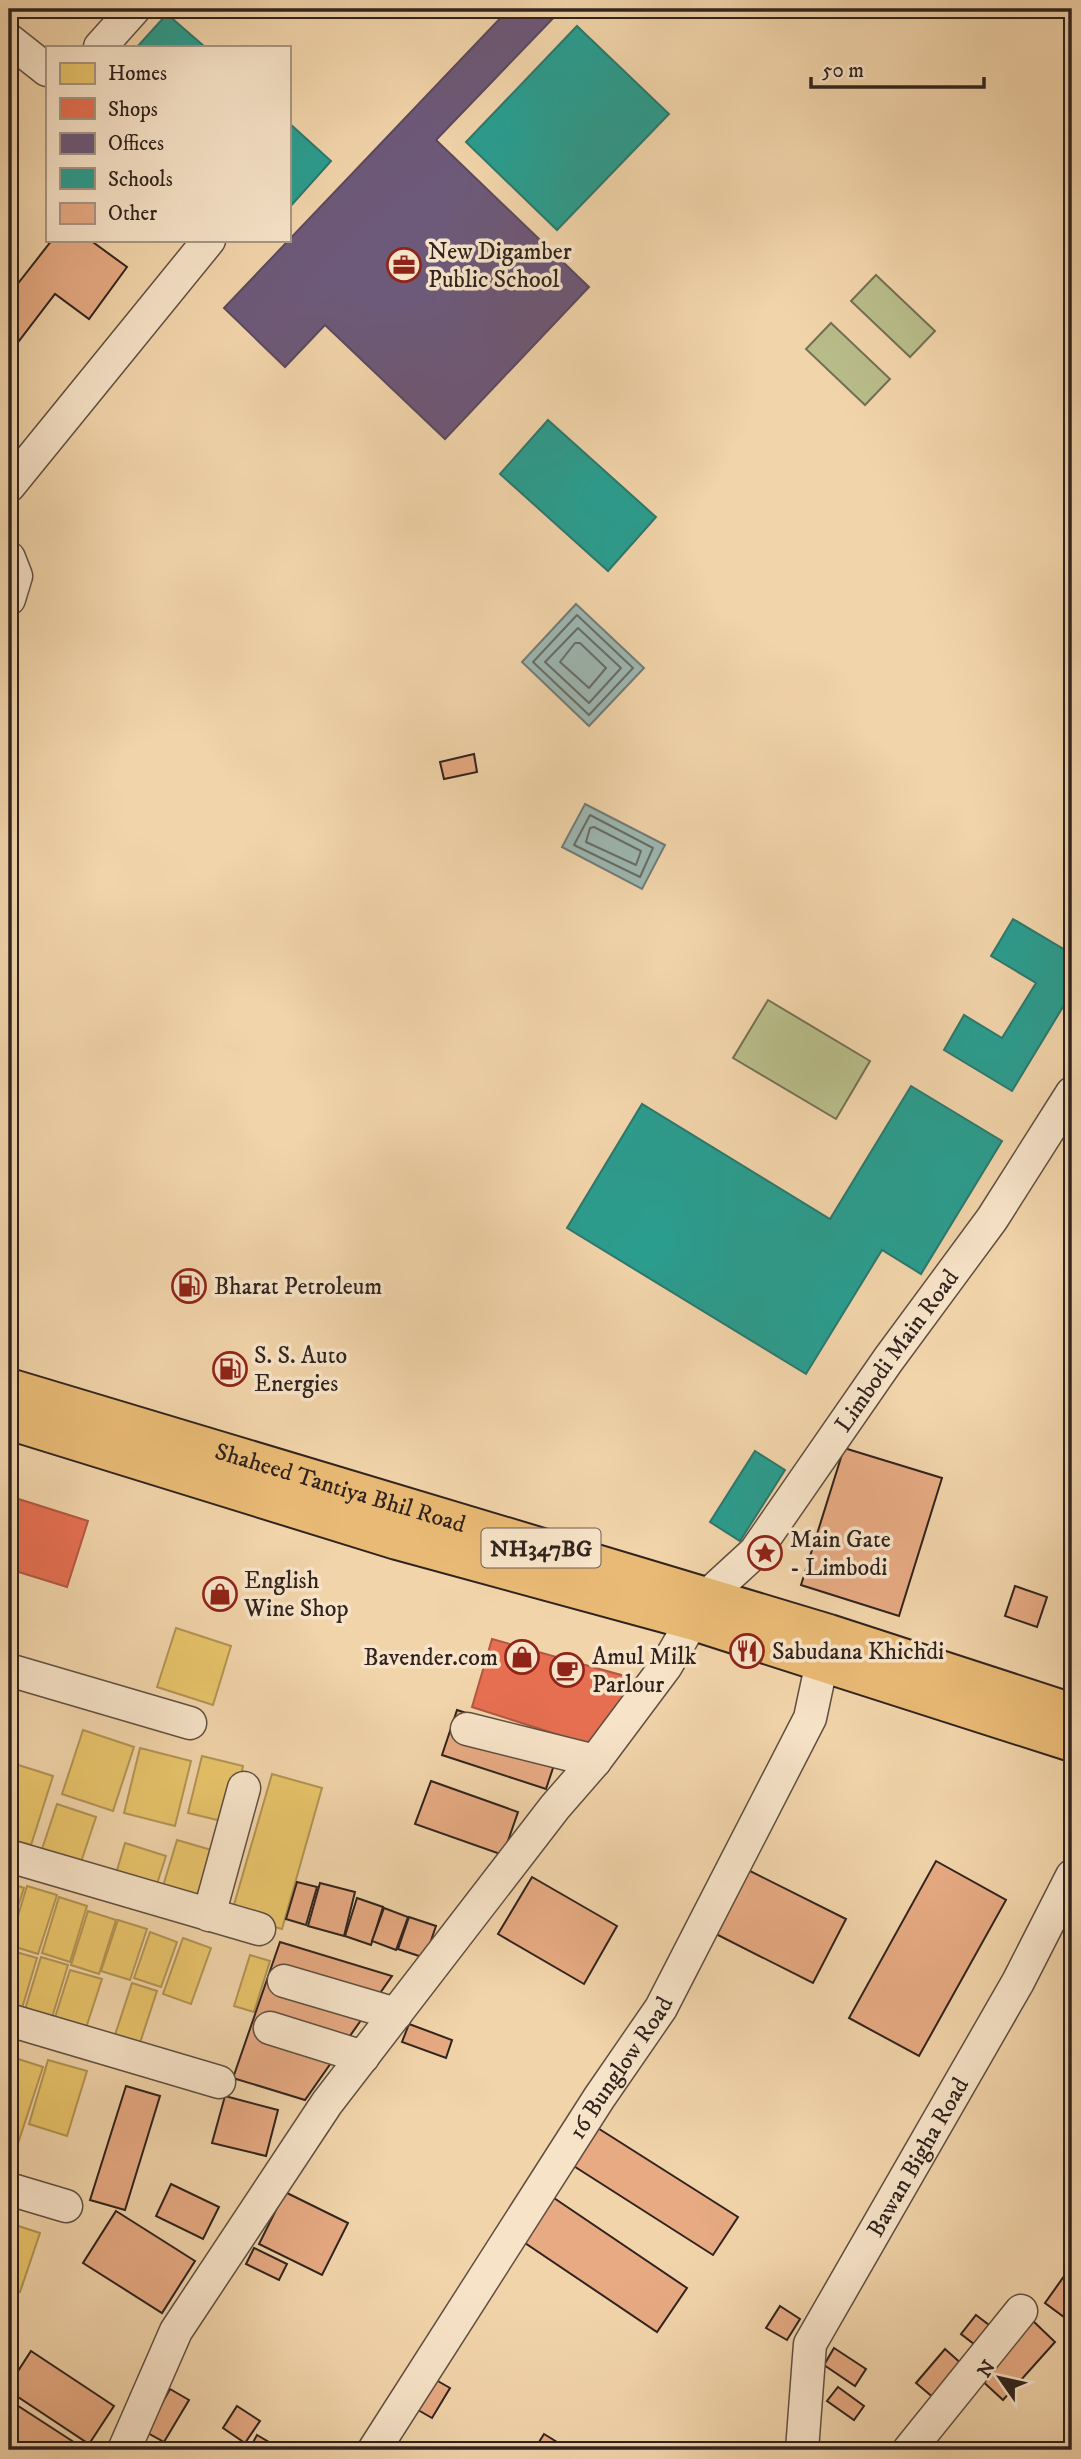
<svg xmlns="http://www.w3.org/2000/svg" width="1081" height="2459" font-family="'IM FELL DW Pica',serif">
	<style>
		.green { fill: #b8bd8a; stroke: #747054; stroke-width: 2 }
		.water { fill: #9db7b2; stroke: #717c77; stroke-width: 2 }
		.homes { fill: #e9c46a; stroke: #b29453; stroke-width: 2 }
		.shops { fill: #e76f51; stroke: #b05842; stroke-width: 2 }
		.offices { fill: #6d597a; stroke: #5b495e; stroke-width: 2 }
		.schools { fill: #2a9d8f; stroke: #2c786d; stroke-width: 2 }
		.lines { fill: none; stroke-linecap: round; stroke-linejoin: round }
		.shore { stroke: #666d68; stroke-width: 2 }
		.building { fill: #e7aa83; stroke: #30231e; stroke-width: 2 }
		.minor-casing { stroke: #604f41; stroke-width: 35 }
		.major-casing { stroke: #30231e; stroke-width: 42 }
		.minor { stroke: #f7e3c8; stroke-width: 32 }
		.major { stroke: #e9ba75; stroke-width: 38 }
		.labels { text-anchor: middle; stroke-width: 7; stroke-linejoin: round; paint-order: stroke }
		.shield { fill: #f7e3c8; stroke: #6c5d51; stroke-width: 2 }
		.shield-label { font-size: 23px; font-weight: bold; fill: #30231e }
		.poi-label { font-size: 24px; fill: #30231e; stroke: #f7e3c8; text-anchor: start }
		.street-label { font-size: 24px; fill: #30231e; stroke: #f7e3c8 }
	</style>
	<rect width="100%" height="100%" fill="#f2d4aa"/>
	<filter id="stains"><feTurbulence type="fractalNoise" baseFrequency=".00286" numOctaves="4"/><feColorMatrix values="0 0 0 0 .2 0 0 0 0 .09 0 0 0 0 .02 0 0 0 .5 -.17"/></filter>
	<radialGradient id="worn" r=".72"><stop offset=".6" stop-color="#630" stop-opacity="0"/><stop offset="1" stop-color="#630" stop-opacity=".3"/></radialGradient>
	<!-- green -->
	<g class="green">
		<polygon points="876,275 935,331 910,357 851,301"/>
		<polygon points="831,323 890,379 865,405 806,349"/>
		<polygon points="768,1000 870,1061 836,1119 733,1058"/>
	</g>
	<!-- water -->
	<g class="water">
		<polygon points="576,604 644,668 589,726 522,662"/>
		<polygon points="585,804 665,845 642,889 562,847"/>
	</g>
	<!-- homes -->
	<g class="homes">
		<polygon points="176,1628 231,1646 213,1705 157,1687"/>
		<polygon points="9,1691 17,1694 9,1720"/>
		<polygon points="83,1730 134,1747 113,1811 62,1794"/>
		<polygon points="140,1748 191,1761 175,1826 124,1813"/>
		<polygon points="202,1756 243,1766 230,1823 188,1813"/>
		<polygon points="9,1762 53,1776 31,1845 9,1839"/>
		<polygon points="272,1774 322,1788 282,1929 231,1915"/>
		<polygon points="57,1804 96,1817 78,1871 39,1858"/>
		<polygon points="177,1840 215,1851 198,1908 160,1896"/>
		<polygon points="125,1843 166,1856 155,1890 115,1877"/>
		<polygon points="9,1883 24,1888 9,1934"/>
		<polygon points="27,1886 57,1895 38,1954 9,1945"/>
		<polygon points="59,1897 87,1906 70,1962 42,1953"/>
		<polygon points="88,1911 116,1920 99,1974 71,1965"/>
		<polygon points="118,1920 147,1929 130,1980 101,1971"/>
		<polygon points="150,1932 177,1942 161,1987 134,1978"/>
		<polygon points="183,1938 211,1948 191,2004 163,1994"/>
		<polygon points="9,1950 37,1958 20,2015 9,2012"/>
		<polygon points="250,1955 270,1961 254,2012 234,2006"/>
		<polygon points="41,1957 68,1965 50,2024 23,2016"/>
		<polygon points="70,1970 102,1979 83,2037 52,2027"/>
		<polygon points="132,1983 157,1991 138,2049 113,2041"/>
		<polygon points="9,2056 43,2067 9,2171"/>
		<polygon points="48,2060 87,2071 67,2136 29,2124"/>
		<polygon points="9,2223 40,2233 20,2292 9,2288"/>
	</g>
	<!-- shops -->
	<g class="shops">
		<polygon points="9,1496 88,1521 67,1587 9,1569"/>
		<polygon points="492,1639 632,1678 622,1713 593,1746 472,1707"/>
	</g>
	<!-- offices -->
	<polygon class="offices" points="509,9 562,9 436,140 589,287 445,439 325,325 285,367 224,308"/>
	<!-- schools -->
	<g class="schools">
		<polygon points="167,14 205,47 137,47"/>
		<polygon points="577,26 669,114 557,230 466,142"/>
		<polygon points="289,123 331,161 289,208"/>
		<polygon points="548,420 656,517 608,571 500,474"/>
		<polygon points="1013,919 1072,954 1072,992 1012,1091 944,1050 964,1015 1002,1038 1036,983 991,956"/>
		<polygon points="911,1086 1002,1141 921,1274 882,1250 806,1374 567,1228 642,1104 830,1219"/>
		<polygon points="755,1451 785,1470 740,1541 710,1522"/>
	</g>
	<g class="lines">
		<!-- shore -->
		<g class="shore">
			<polygon points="577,615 633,668 589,715 533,662"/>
			<polygon points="578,628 621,668 589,703 545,662"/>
			<polygon points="575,643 580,643 606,668 589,688 560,662"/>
			<polygon points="590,815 653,848 640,877 574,845"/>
			<polygon points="594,827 641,851 636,865 586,842 590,828"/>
		</g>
	</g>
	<!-- building -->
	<g class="building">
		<polygon points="52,240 90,240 127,267 89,319 55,294 9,354 9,295"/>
		<polygon points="474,754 477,772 444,779 440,762"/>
		<polygon points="844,1448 942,1478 899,1616 801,1585"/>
		<polygon points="1015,1586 1047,1597 1037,1627 1005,1616"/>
		<polygon points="457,1710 561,1744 546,1789 442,1755"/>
		<polygon points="431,1781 518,1812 503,1855 415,1824"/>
		<polygon points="936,1861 1006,1900 919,2056 849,2018"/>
		<polygon points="744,1868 846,1919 813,1983 712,1932"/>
		<polygon points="532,1877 617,1926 584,1984 498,1934"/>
		<polygon points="297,1882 317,1887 306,1925 286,1919"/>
		<polygon points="320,1883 355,1892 344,1936 308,1926"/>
		<polygon points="357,1898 383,1907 371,1945 345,1936"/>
		<polygon points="384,1908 408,1917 396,1950 372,1941"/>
		<polygon points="409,1917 436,1926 425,1958 398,1949"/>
		<polygon points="280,1942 392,1976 305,2100 233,2078"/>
		<polygon points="409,2024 452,2040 446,2058 402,2042"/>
		<polygon points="126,2086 160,2096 125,2210 90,2200"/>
		<polygon points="225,2096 278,2110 266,2156 212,2143"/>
		<polygon points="593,2125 738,2217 713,2255 569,2163"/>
		<polygon points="171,2184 219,2207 203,2239 156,2216"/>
		<polygon points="285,2192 348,2223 322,2275 259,2244"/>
		<polygon points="551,2196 687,2288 657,2332 522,2241"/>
		<polygon points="116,2211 195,2261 162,2313 83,2263"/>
		<polygon points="254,2248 287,2264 279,2280 246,2264"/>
		<polygon points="1072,2265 1072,2323 1045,2303"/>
		<polygon points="780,2306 800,2319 787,2340 766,2328"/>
		<polygon points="976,2315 997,2331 983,2351 961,2334"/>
		<polygon points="1031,2319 1055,2342 1003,2400 978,2377"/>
		<polygon points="834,2348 866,2369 855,2386 824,2365"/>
		<polygon points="945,2349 963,2365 935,2399 916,2383"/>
		<polygon points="31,2351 114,2406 89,2444 9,2391 9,2385"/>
		<polygon points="436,2380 450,2388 432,2418 418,2410"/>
		<polygon points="838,2387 864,2406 854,2420 827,2401"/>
		<polygon points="170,2389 189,2400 164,2442 146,2432"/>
		<polygon points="9,2400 86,2450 9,2450"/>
		<polygon points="237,2406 260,2421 245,2443 223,2428"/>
		<polygon points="544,2434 570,2450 534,2450"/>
		<polygon points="257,2435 279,2448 278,2450 258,2450 251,2446"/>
	</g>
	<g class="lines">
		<!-- minor casing -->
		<g class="minor-casing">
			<g id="minor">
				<polyline points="9,40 47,70"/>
				<polyline points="100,47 134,9"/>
				<polyline points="9,486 209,240"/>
				<polyline points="9,558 16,576 9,599"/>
				<polyline points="9,1670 190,1723"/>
				<polyline points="467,1729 595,1761"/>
				<polyline points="9,1856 259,1929"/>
				<polyline points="209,1915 244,1788"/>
				<polyline points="284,1981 396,2014"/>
				<polyline points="9,2020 219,2082"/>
				<polyline points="270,2028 363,2057"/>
				<polyline points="9,2189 66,2206"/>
				<path id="s1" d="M124,2450l52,-119 151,-228 228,-296 40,-46 71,-95 40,-69 49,-45 133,-192 104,-141 80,-126"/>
				<path id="s2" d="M374,2450l225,-352 62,-90 149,-290 12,-56"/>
				<path id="s3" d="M802,2450l8,-106 208,-362 54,-106"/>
				<polyline points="909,2450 1021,2311"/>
			</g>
		</g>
		<!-- major casing -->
		<g class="major-casing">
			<g id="major">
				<path id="s4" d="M9,1388l820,246 243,79"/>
				<polyline points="9,1420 397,1540 694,1621 1072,1742"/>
			</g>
		</g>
		<!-- minor -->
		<use href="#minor" class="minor"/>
		<!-- major -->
		<use href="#major" class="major"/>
	</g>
	<!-- icons -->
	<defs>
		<g id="office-ring" transform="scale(1.75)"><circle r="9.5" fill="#f7e3c8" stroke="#8f2418" stroke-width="1.5"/><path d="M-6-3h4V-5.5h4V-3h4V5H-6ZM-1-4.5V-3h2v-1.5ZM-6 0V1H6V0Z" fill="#8f2418"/></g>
		<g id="fuel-ring" transform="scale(1.75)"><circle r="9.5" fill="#f7e3c8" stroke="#8f2418" stroke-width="1.5"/><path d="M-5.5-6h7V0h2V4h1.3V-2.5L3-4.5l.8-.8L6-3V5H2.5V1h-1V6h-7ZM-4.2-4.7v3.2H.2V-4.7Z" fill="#8f2418"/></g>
		<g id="sight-ring" transform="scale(1.75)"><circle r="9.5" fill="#f7e3c8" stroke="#8f2418" stroke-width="1.5"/><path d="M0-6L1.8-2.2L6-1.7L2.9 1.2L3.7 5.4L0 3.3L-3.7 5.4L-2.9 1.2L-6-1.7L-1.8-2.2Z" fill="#8f2418"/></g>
		<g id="shop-ring" transform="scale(1.75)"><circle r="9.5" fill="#f7e3c8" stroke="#8f2418" stroke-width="1.5"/><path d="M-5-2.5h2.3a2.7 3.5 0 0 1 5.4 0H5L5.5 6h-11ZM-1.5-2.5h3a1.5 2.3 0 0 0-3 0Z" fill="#8f2418"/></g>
		<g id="restaurant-ring" transform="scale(1.75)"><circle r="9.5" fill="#f7e3c8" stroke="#8f2418" stroke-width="1.5"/><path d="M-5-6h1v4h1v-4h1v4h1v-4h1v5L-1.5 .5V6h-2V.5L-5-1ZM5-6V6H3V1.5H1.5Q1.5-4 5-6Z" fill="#8f2418"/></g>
		<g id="cafe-ring" transform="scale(1.75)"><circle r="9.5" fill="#f7e3c8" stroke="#8f2418" stroke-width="1.5"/><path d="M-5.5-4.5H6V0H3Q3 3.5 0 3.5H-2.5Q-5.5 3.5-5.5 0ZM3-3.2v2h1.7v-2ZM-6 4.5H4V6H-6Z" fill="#8f2418"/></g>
	</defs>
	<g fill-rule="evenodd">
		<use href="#office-ring" x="404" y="265"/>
		<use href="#fuel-ring" x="189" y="1286"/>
		<use href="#fuel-ring" x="230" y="1369"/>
		<use href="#sight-ring" x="765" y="1553"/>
		<use href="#shop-ring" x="220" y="1594"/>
		<use href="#restaurant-ring" x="747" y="1651"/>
		<use href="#shop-ring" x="522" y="1657"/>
		<use href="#cafe-ring" x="567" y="1670"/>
	</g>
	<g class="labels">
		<!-- shield labels -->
		<rect class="shield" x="481.5" y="1528.5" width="119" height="39" rx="5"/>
		<g class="shield-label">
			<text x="541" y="1556">NH347BG</text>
		</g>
		<!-- poi labels -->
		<g class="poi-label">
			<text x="428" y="259">New Digamber<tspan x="428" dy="28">Public School</tspan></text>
			<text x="214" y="1294">Bharat Petroleum</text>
			<text x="254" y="1363">S. S. Auto<tspan x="254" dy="28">Energies</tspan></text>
			<text x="790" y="1547">Main Gate<tspan x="790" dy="28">- Limbodi</tspan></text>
			<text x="244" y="1588">English<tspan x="244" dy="28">Wine Shop</tspan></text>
			<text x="772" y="1659">Sabudana Khichdi</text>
			<text x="592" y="1664">Amul Milk<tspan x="592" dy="28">Parlour</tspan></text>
			<text x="498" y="1665" text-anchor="end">Bavender.com</text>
		</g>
		<!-- street labels -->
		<g class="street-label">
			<text dy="8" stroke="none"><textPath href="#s1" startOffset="1349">Limbodi Main Road</textPath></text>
			<text dy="8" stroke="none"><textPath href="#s4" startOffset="346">Shaheed Tantiya Bhil Road</textPath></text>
			<text dy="8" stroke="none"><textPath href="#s2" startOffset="455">16 Bunglow Road</textPath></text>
			<text dy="8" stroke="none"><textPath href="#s3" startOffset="322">Bawan Bigha Road</textPath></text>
		</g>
	</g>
	<!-- margin -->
	<rect width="1081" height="2459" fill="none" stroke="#f2d4aa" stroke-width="35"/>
	<rect x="10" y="10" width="1060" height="2438" fill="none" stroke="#30231e" stroke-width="3.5"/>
	<rect x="18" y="18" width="1046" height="2424" fill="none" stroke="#30231e" stroke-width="2"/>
	<!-- legend -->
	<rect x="46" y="46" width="245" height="196" fill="#f7e3c8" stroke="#a79684" stroke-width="2"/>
	<rect x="60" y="63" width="35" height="21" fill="#e9c46a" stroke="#a79684" stroke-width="2"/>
	<text x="108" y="80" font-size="21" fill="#30231e">Homes</text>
	<rect x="60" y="98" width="35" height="21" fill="#e76f51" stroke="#a79684" stroke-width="2"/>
	<text x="108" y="116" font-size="21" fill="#30231e">Shops</text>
	<rect x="60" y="133" width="35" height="21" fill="#6d597a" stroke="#a79684" stroke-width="2"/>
	<text x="108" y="150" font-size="21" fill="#30231e">Offices</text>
	<rect x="60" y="168" width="35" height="21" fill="#2a9d8f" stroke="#a79684" stroke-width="2"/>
	<text x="108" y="186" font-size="21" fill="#30231e">Schools</text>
	<rect x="60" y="203" width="35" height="21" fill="#e7aa83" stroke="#a79684" stroke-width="2"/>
	<text x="108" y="220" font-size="21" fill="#30231e">Other</text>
	<!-- north arrow -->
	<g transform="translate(1000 2378) rotate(304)" stroke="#f7e3c8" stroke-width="5" paint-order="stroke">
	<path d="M0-5L12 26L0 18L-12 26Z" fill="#30231e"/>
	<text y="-10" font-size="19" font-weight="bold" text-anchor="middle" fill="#30231e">N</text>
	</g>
	<!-- scale -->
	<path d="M811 77v10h173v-10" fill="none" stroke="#30231e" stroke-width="3.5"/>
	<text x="822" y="77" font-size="21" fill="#30231e" stroke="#f7e3c8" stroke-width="5" paint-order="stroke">50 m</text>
	<rect width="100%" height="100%" filter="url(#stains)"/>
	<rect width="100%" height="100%" fill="url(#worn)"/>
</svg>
